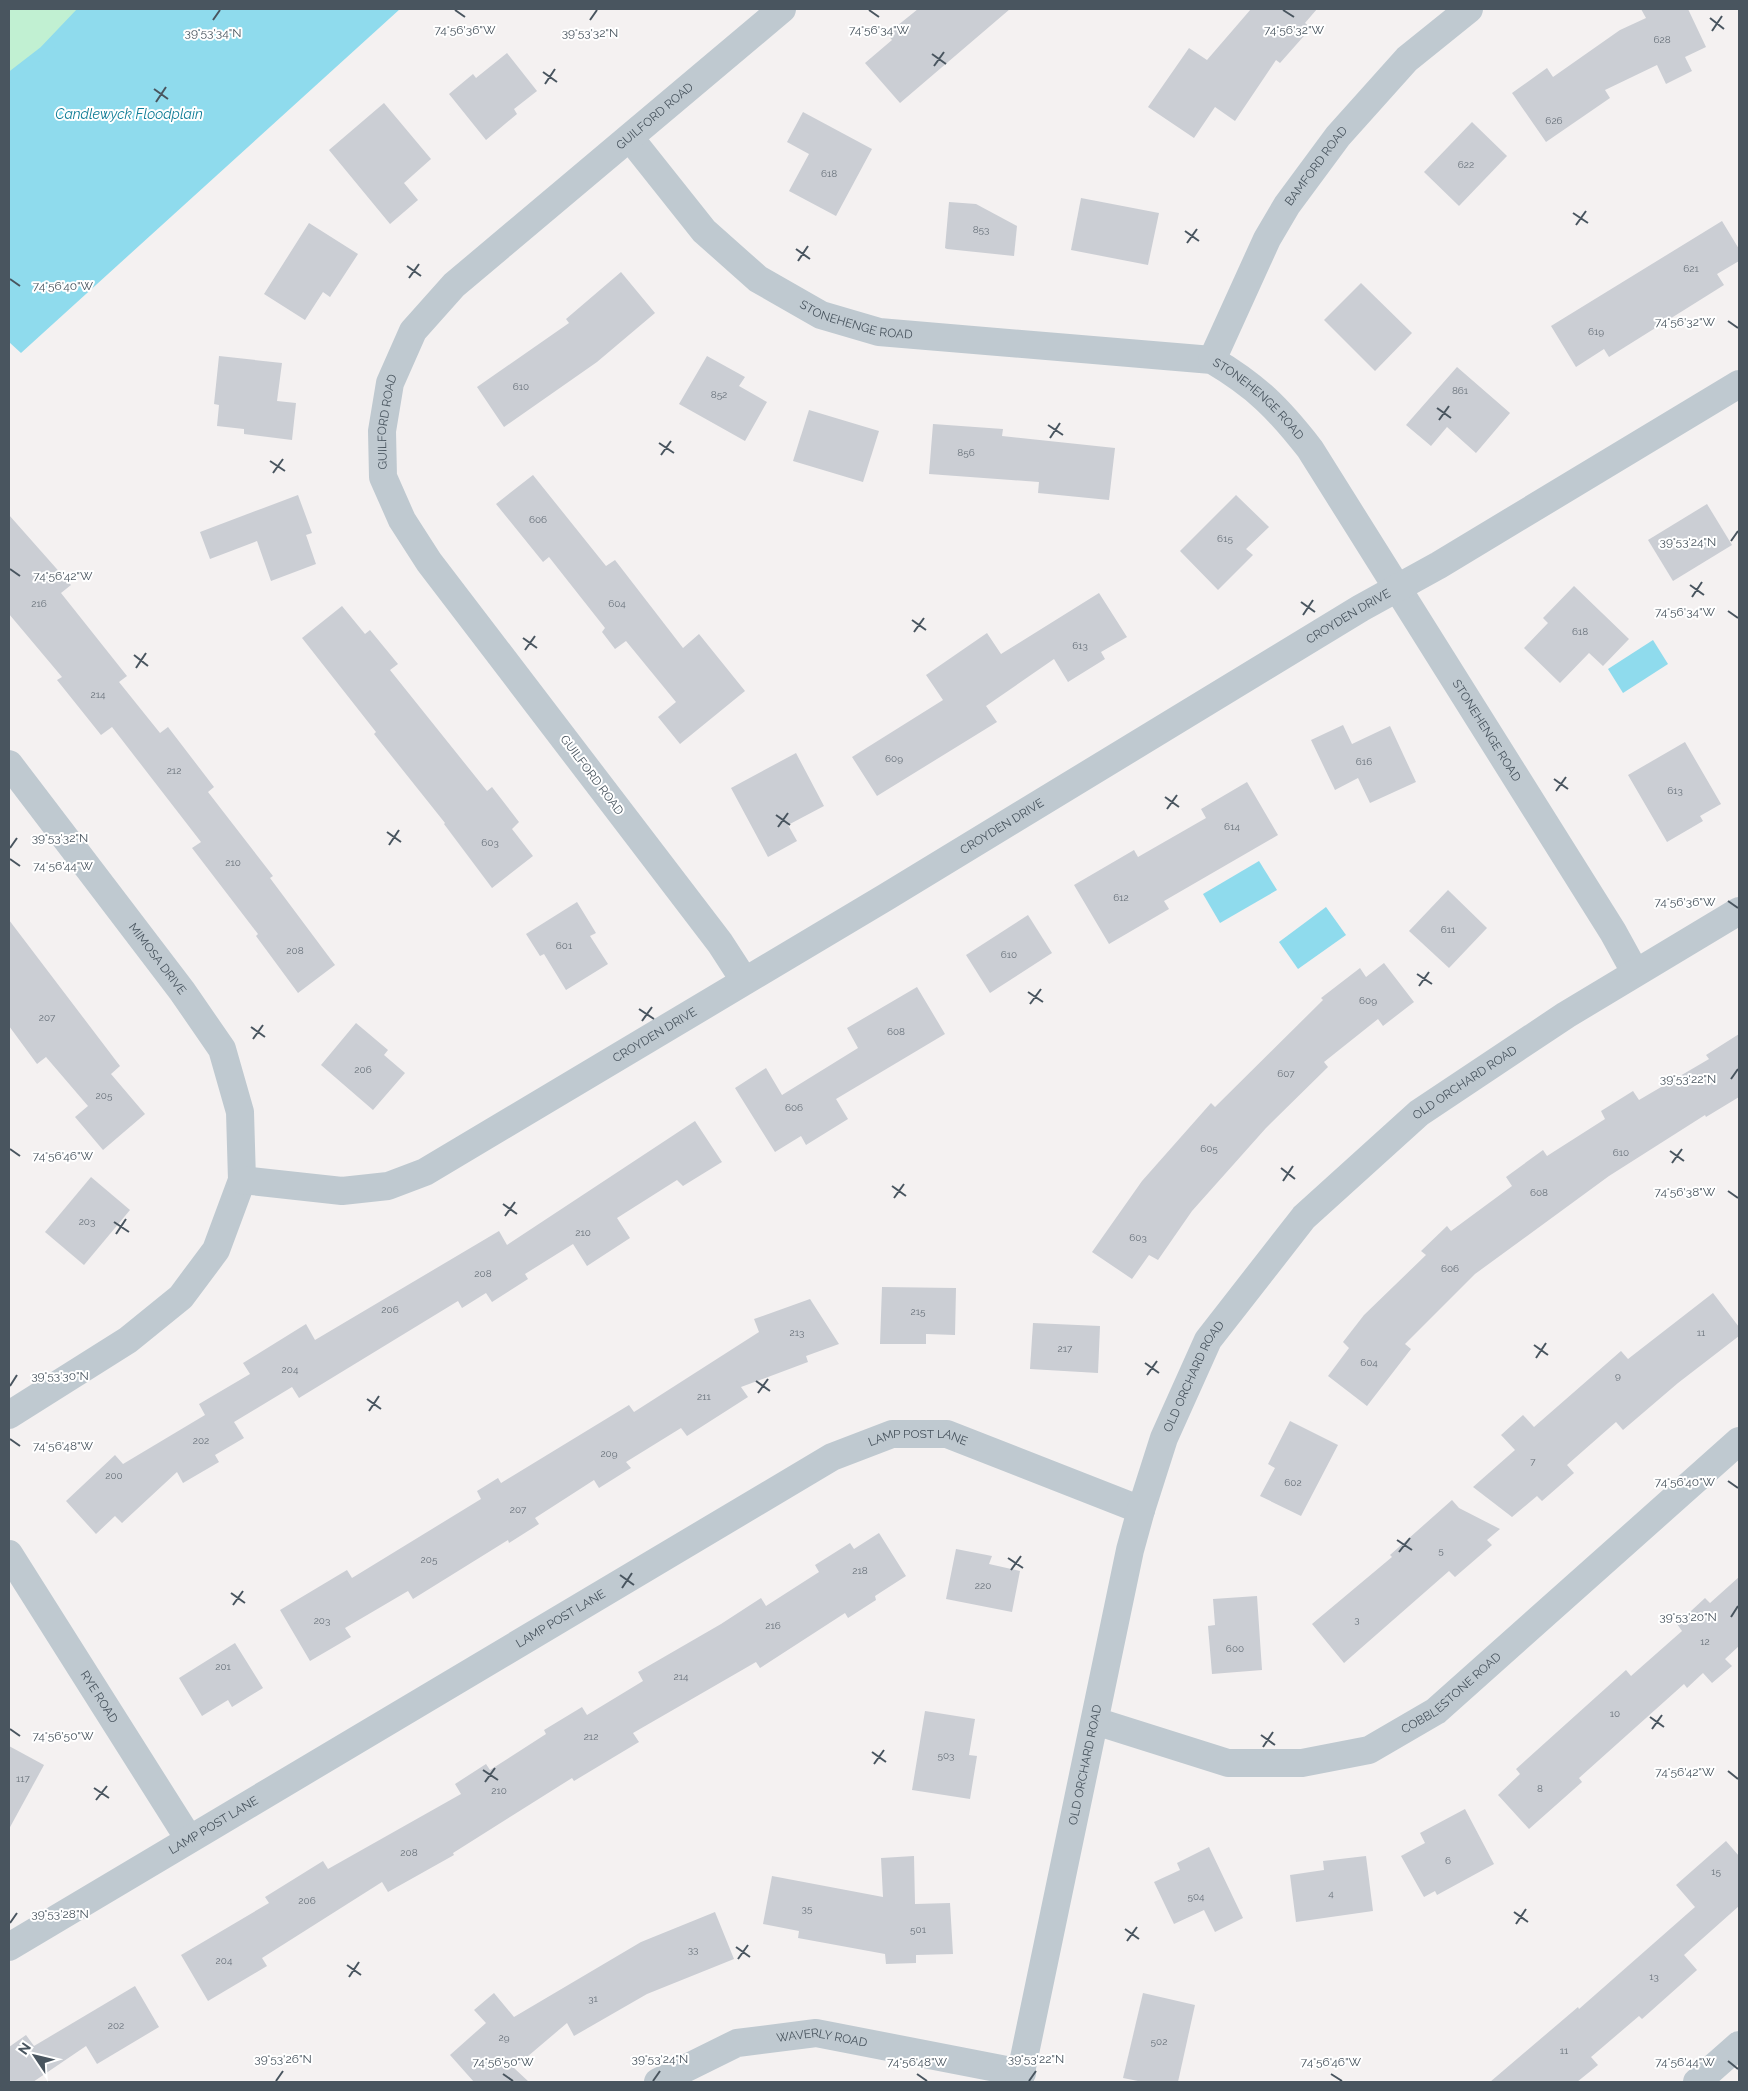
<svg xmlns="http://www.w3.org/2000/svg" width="1748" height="2091" font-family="Raleway,sans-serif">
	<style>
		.green { fill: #c1f0d2 }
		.water { fill: #8fdbed }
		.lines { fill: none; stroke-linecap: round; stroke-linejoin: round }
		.stream { stroke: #8fdbed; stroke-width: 10 }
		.building { fill: #cbced4 }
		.minor { stroke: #bfc9d0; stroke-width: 28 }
		.ticks { fill: none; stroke: #49555f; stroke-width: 2 }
		.labels { text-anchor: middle; stroke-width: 4; stroke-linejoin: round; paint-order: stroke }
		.number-label { font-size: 10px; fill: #6a737c }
		.street-label { font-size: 12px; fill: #49555f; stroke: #fff }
		.water-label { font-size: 14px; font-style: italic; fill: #0e7c96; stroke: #fff }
		.ticks-label { font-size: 12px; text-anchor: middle; fill: #49555f; stroke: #fff; stroke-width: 4; stroke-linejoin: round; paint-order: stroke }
	</style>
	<rect width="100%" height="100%" fill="#f4f1f1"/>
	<!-- green -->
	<polygon class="green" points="9,9 84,9 44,51 9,78"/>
	<!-- water -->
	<g class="water">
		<polygon points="84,9 400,9 21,353 9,342 9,78 44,51"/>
		<polygon points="1653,640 1668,664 1623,693 1608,669"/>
		<polygon points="1259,861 1277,890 1220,923 1203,894"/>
		<polygon points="1326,907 1346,935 1298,969 1279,942"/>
	</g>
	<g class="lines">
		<!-- stream -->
		<polyline class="stream" points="9,78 44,51 84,9"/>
	</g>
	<!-- building -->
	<g class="building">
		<polygon points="918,9 1010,9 900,103 865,63 892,40 887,34"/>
		<polygon points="1251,9 1317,9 1305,23 1311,28 1280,63 1276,60 1235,121 1215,107 1194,138 1148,107 1189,48 1207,60"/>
		<polygon points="1641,9 1688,9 1706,47 1685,57 1692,71 1666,84 1657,65 1605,90 1610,98 1546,142 1512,93 1547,68 1553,77 1620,30 1646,18"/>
		<polygon points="507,53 537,91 514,109 517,114 486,140 449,94 473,74 476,78"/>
		<polygon points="384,103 431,159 404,183 418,200 390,224 329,150"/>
		<polygon points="803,112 872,149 836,216 789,191 809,154 787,142"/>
		<polygon points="1472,122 1507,156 1459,206 1424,172"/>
		<polygon points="1081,198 1159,213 1148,265 1071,250"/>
		<polygon points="949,202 976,204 1017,226 1014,256 947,249 945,248"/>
		<polygon points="1722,221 1739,249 1739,261 1717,274 1724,285 1609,357 1604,349 1576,367 1551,326"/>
		<polygon points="309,223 358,254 330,297 323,292 305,320 264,294"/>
		<polygon points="621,272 655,313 597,362 504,427 477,387 569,323 566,319"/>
		<polygon points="1361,283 1412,333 1375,371 1324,320"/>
		<polygon points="219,356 282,363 277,401 296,403 292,440 244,434 244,429 217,426 219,405 214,404"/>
		<polygon points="707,356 745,377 739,386 767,402 745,441 679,404"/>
		<polygon points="1457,367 1510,413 1476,453 1447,427 1431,446 1406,425"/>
		<polygon points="809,410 879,431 863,482 793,461"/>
		<polygon points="933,424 1003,429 1002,436 1115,448 1109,500 1038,493 1039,482 929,474"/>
		<polygon points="533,475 606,566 615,560 683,648 699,634 745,691 680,744 658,717 676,702 626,641 615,649 602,632 605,628 549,557 543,562 496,504"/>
		<polygon points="298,495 312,533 306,535 316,564 271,581 257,541 210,559 200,532"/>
		<polygon points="1236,495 1269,527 1246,549 1253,555 1218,590 1180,551"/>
		<polygon points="1707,504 1732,545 1673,581 1648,540"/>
		<polygon points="9,515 71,585 61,593 127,676 119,682 160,733 168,727 214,787 208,792 273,876 270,878 335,965 298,993 256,936 258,934 192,848 201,842 112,727 101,735 57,680 62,677 9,614"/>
		<polygon points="1574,586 1629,639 1603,666 1589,653 1560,683 1524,648 1548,623 1543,618"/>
		<polygon points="1099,593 1127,637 1101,652 1105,659 1068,682 1054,659 986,706 997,722 877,796 852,757 943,700 926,675 987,633 1001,654"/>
		<polygon points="342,606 365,634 370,630 398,664 390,670 487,791 492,787 519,822 512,829 533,856 492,888 444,824 445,823 374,734 376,732 302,638"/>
		<polygon points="1343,725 1352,744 1390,726 1416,782 1370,803 1358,778 1335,790 1311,740"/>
		<polygon points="1685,742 1721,804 1700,816 1703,821 1667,842 1628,775"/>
		<polygon points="796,753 824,806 788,825 797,841 768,857 731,788"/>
		<polygon points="1247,782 1278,835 1164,901 1169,909 1109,944 1074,885 1134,850 1138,857 1206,818 1201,809"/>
		<polygon points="1448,890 1487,928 1449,968 1409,931"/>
		<polygon points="577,902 596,933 590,936 608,964 566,990 544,954 540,956 526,934"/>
		<polygon points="1028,915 1052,953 990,993 966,955"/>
		<polygon points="9,920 120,1066 111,1074 145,1114 103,1150 75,1117 88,1106 46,1057 37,1064 9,1026"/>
		<polygon points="1384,963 1414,1002 1383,1026 1378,1019 1324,1062 1328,1067 1266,1128 1192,1211 1158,1260 1149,1255 1132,1279 1092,1252 1142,1181 1211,1103 1215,1107 1323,1000 1321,998 1360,968 1366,977"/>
		<polygon points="917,987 945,1034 836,1099 848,1119 806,1145 801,1136 775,1152 735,1088 766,1068 782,1095 858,1048 847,1028"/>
		<polygon points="356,1023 388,1050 384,1055 405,1073 373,1110 321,1065"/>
		<polygon points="1739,1034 1739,1097 1706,1117 1705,1115 1609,1176 1475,1274 1405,1344 1411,1349 1367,1406 1328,1376 1349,1348 1343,1342 1364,1315 1426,1255 1421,1251 1447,1226 1451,1231 1512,1186 1506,1177 1543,1150 1547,1156 1605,1119 1601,1111 1633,1091 1639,1100 1709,1059 1706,1055"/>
		<polygon points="695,1121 722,1162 683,1186 677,1180 617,1218 630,1238 587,1266 573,1244 525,1274 528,1279 492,1302 486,1293 462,1308 458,1301 299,1398 292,1387 234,1422 244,1438 215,1455 219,1462 183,1483 177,1472 122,1523 115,1516 96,1534 66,1501 115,1455 123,1464 205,1415 199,1404 250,1374 243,1363 306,1324 315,1340 499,1231 507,1245"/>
		<polygon points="91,1177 130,1210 84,1265 45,1232"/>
		<polygon points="882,1287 956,1288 955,1335 926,1334 926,1344 880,1344"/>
		<polygon points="1713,1293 1739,1327 1739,1336 1678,1383 1623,1430 1616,1422 1567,1465 1574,1473 1542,1501 1537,1496 1512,1517 1473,1487 1515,1450 1501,1435 1523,1415 1534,1427 1621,1351 1628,1359"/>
		<polygon points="810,1299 839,1344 806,1356 808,1362 741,1387 748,1397 687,1436 681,1428 626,1462 631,1468 599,1488 594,1480 535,1518 539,1524 509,1543 508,1540 413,1599 408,1591 345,1628 351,1637 310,1661 280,1610 347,1570 352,1578 481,1499 477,1491 498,1478 501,1483 629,1405 634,1412 759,1332 754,1319"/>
		<polygon points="1033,1323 1100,1326 1098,1373 1030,1369"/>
		<polygon points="1290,1421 1338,1445 1301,1516 1260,1496 1275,1468 1268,1464"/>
		<polygon points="1452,1500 1459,1508 1500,1529 1487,1540 1492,1545 1455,1577 1449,1571 1344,1663 1312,1624 1392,1557 1390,1555"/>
		<polygon points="879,1533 906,1576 875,1596 876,1600 848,1618 845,1613 760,1668 756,1662 633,1733 639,1742 574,1781 572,1778 453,1853 454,1855 388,1892 382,1882 262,1958 267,1966 208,2001 181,1955 269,1903 265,1897 323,1861 328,1869 461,1794 455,1784 486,1764 490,1770 546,1734 544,1730 582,1707 587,1715 643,1681 638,1672 721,1624 761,1598 766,1606 819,1572 815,1565 850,1543 854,1549"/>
		<polygon points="956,1549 992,1556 989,1564 1020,1571 1012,1612 946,1599"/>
		<polygon points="1739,1577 1739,1646 1725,1659 1732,1666 1712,1683 1703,1673 1687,1688 1684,1684 1579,1778 1582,1782 1529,1829 1498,1795 1520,1774 1516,1769 1626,1670 1631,1676 1682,1631 1677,1624 1705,1598 1710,1603"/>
		<polygon points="1257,1596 1262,1670 1212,1674 1208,1626 1215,1625 1213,1599"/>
		<polygon points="235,1643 263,1688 232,1707 228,1700 202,1716 179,1678"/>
		<polygon points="925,1711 975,1719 969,1755 977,1756 970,1799 912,1790"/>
		<polygon points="9,1746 44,1765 9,1829"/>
		<polygon points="1465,1809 1494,1864 1437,1895 1435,1891 1424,1897 1401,1856 1425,1843 1420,1833"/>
		<polygon points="1726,1841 1739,1856 1739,1906 1684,1955 1697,1970 1642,2019 1639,2016 1591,2057 1598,2065 1577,2082 1490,2082 1578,2007 1579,2009 1695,1907 1676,1885"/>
		<polygon points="1209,1847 1243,1918 1215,1932 1204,1910 1174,1924 1154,1882 1180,1870 1177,1863"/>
		<polygon points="914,1856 915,1904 950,1903 953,1954 916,1955 916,1963 886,1964 885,1954 798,1938 799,1931 763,1924 772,1876 883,1897 881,1858"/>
		<polygon points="1366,1856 1373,1911 1296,1922 1290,1875 1324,1870 1323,1861"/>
		<polygon points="715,1912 734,1959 647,1994 574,2036 567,2023 514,2068 529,2082 474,2082 450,2055 486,2023 474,2010 494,1993 514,2017 641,1942"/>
		<polygon points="135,1986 159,2027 97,2064 86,2046 33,2082 9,2082 9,2047 26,2035 34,2046"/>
		<polygon points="1143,1993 1195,2005 1178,2082 1143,2082 1123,2078"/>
	</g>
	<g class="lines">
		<!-- minor -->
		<g class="minor">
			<path id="s1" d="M630,138l74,93 54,48 63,36 58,17 333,28c44,26 66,48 98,89l303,483 22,40"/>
			<path id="s2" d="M1212,360l55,-121 20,-34 51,-69 69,-77 62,-50"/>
			<path id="s3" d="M9,764l173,227 40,58 18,63 2,68 -26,70 -35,47 -53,43 -119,75"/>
			<path id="s4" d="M744,980l-24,-37 -291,-381 -27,-42 -19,-43 -1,-46 8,-48 23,-52 41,-46 328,-276"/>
			<path id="s5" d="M242,1180l100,11 46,-5 37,-14 461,-275 475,-289 78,-43 300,-181"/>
			<path id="s6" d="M9,1554l180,285"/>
			<path id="s7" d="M1095,1721l133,42h74l67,-13 67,-39 303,-270"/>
			<path id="s8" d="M9,1947l823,-490 60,-23h55l194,76"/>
			<path id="s9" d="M658,2082l79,-39 79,-10 206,40"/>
			<path id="s10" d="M1019,2082l111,-532 11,-40 23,-72 44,-98 96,-123 115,-104 147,-98 173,-104"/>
			<polyline points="1697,2082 1739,2045"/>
		</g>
	</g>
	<!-- ticks -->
	<path class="ticks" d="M455,10l10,7M869,10l10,7M1283,10l11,7M1710,18l14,11M213,20l7,-10M590,20l7,-10M1712,31l10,-15M932,54l14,10M934,66l10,-14M543,72l14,10M545,84l10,-15M154,89l14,10M156,102l10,-15M1573,213l15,10M1576,225l10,-14M1185,231l14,10M1187,243l10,-14M796,249l14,10M798,261l10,-15M407,266l14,10M409,278l10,-14M10,279l10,7M1728,321l10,7M1437,408l14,10M1439,420l10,-14M1048,425l15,10M1050,438l10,-15M659,443l15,10M661,455l10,-14M270,461l15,10M273,473l10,-14M1731,541l7,-10M10,569l10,7M1690,585l14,10M1692,597l10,-15M1301,602l14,10M1728,611l10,7M1303,615l10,-15M912,620l14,10M914,632l10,-14M523,638l14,10M525,650l10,-14M134,655l14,11M136,668l10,-15M1554,779l14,10M1556,791l10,-14M1165,797l14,10M1167,809l10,-14M776,815l14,10M778,827l10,-14M387,832l14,10M389,845l10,-15M10,848l7,-10M10,859l10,7M1728,901l10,7M1417,974l15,10M1419,986l10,-14M1028,992l15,10M1030,1004l11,-15M639,1009l15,10M642,1021l10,-14M251,1027l14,10M253,1039l10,-14M1731,1079l7,-10M10,1149l10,7M1670,1151l14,10M1672,1163l10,-14M1281,1168l14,11M1283,1181l10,-15M892,1186l14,10M1728,1191l10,7M894,1198l10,-14M503,1204l14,10M505,1216l10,-14M114,1222l15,10M116,1234l10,-15M1534,1345l14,10M1536,1358l10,-15M1145,1363l14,10M1147,1375l10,-14M756,1381l14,10M10,1386l7,-11M758,1393l10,-14M367,1399l14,10M369,1411l10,-15M10,1439l10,7M1728,1481l10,7M1397,1540l15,10M1399,1552l11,-14M1008,1558l15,10M1011,1570l10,-14M620,1575l14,10M622,1588l10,-15M231,1593l14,10M233,1605l10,-14M1731,1617l7,-11M1650,1717l14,10M10,1729l10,7M1652,1729l10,-14M1261,1735l14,10M1263,1747l10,-15M872,1752l14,10M874,1764l10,-14M483,1770l15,10M1728,1771l10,8M485,1782l10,-14M94,1788l15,10M96,1800l11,-14M1514,1912l14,10M10,1923l7,-10M1516,1924l10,-15M1125,1929l14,10M1127,1941l10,-14M736,1947l14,10M738,1959l10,-14M347,1965l14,10M349,1977l10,-15M1728,2061l10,8M503,2074l10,7M917,2074l10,7M1331,2074l11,7M276,2081l7,-10M653,2081l7,-10M1029,2081l7,-10"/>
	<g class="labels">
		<!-- number labels -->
		<g class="number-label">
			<text x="1662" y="43">628</text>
			<text x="1554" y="124">626</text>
			<text x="1466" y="168">622</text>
			<text x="829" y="177">618</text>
			<text x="981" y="233">853</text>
			<text x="1691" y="272">621</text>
			<text x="1596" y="335">619</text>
			<text x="521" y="390">610</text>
			<text x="1460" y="394">861</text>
			<text x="719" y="398">852</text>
			<text x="966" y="456">856</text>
			<text x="538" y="523">606</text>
			<text x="1225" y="542">615</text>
			<text x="39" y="607">216</text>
			<text x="617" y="607">604</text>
			<text x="1580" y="635">618</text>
			<text x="1080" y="649">613</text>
			<text x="98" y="698">214</text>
			<text x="894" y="762">609</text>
			<text x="1364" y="765">616</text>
			<text x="174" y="774">212</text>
			<text x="1675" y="794">613</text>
			<text x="1232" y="830">614</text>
			<text x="490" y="846">603</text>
			<text x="233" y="866">210</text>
			<text x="1121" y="901">612</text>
			<text x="1448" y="933">611</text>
			<text x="564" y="949">601</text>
			<text x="295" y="954">208</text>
			<text x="1009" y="958">610</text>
			<text x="1368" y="1004">609</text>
			<text x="47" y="1021">207</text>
			<text x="896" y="1035">608</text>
			<text x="363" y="1073">206</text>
			<text x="1286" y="1077">607</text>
			<text x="104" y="1099">205</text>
			<text x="794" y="1111">606</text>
			<text x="1209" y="1152">605</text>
			<text x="1621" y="1156">610</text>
			<text x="1539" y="1196">608</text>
			<text x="87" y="1225">203</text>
			<text x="583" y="1236">210</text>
			<text x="1138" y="1241">603</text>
			<text x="1450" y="1272">606</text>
			<text x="483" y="1277">208</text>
			<text x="390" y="1313">206</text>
			<text x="918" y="1315">215</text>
			<text x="797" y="1336">213</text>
			<text x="1701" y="1336">11</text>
			<text x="1065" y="1352">217</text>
			<text x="1369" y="1366">604</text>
			<text x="290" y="1373">204</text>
			<text x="1618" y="1379">9</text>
			<text x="704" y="1400">211</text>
			<text x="201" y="1444">202</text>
			<text x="609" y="1457">209</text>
			<text x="1533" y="1465">7</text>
			<text x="114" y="1479">200</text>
			<text x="1293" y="1486">602</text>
			<text x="518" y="1513">207</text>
			<text x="1441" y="1554">5</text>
			<text x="429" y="1563">205</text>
			<text x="860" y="1574">218</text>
			<text x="983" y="1589">220</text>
			<text x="1357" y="1623">3</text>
			<text x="322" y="1624">203</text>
			<text x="773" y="1629">216</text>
			<text x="1705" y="1645">12</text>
			<text x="1235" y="1652">600</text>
			<text x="223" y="1670">201</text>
			<text x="681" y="1680">214</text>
			<text x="1615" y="1717">10</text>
			<text x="591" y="1740">212</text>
			<text x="946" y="1759">503</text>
			<text x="23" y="1782">117</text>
			<text x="1540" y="1792">8</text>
			<text x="499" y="1794">210</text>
			<text x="409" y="1856">208</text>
			<text x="1448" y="1864">6</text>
			<text x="1716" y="1875">15</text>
			<text x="1331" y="1897">4</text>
			<text x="1196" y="1900">504</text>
			<text x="307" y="1904">206</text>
			<text x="807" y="1912">35</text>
			<text x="918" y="1933">501</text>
			<text x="693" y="1953">33</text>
			<text x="224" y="1964">204</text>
			<text x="1654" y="1980">13</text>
			<text x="593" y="2002">31</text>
			<text x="116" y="2029">202</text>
			<text x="504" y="2041">29</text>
			<text x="1159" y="2045">502</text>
			<text x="1564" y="2054">11</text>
		</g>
		<!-- street labels -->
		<g class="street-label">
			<text dy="4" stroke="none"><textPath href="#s4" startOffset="1096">GUILFORD ROAD</textPath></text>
			<text dy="4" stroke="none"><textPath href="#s2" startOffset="221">BAMFORD ROAD</textPath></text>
			<text dy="4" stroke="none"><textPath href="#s1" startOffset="299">STONEHENGE ROAD</textPath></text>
			<text dy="4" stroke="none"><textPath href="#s1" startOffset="719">STONEHENGE ROAD</textPath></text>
			<text dy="4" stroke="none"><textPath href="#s4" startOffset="676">GUILFORD ROAD</textPath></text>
			<text dy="4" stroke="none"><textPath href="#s5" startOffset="1264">CROYDEN DRIVE</textPath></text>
			<text dy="4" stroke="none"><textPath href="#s1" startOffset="1124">STONEHENGE ROAD</textPath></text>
			<text transform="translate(592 775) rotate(53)" y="4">GUILFORD ROAD</text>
			<text dy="4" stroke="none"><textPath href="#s5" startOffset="859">CROYDEN DRIVE</textPath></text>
			<text dy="4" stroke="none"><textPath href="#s3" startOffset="245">MIMOSA DRIVE</textPath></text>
			<text dy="4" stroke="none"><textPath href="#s5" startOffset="454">CROYDEN DRIVE</textPath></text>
			<text dy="4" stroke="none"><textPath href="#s10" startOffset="1134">OLD ORCHARD ROAD</textPath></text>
			<text dy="4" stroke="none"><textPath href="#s10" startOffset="729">OLD ORCHARD ROAD</textPath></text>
			<text dy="4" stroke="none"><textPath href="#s8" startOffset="1048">LAMP POST LANE</textPath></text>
			<text dy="4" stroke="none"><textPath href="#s8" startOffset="642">LAMP POST LANE</textPath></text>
			<text dy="4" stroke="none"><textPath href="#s7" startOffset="382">COBBLESTONE ROAD</textPath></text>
			<text dy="4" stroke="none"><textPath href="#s6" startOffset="169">RYE ROAD</textPath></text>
			<text dy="4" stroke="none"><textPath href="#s10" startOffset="324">OLD ORCHARD ROAD</textPath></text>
			<text dy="4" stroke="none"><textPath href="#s8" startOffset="238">LAMP POST LANE</textPath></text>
			<text dy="4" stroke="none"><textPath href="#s9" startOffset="174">WAVERLY ROAD</textPath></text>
		</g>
		<!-- water labels -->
		<g class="water-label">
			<text x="129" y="119">Candlewyck Floodplain</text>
		</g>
	</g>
	<g class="ticks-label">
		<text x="465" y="34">74°56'36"W</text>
		<text x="879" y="34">74°56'34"W</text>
		<text x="1294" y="34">74°56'32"W</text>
		<text x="213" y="37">39°53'34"N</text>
		<text x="590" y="37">39°53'32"N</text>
		<text x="63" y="290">74°56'40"W</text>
		<text x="1685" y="326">74°56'32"W</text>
		<text x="1688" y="546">39°53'24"N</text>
		<text x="63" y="580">74°56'42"W</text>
		<text x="1685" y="616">74°56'34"W</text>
		<text x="60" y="842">39°53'32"N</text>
		<text x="63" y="870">74°56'44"W</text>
		<text x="1685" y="906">74°56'36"W</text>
		<text x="1688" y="1083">39°53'22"N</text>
		<text x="63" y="1160">74°56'46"W</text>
		<text x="1685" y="1196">74°56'38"W</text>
		<text x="60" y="1380">39°53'30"N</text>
		<text x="63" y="1450">74°56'48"W</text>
		<text x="1685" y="1486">74°56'40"W</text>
		<text x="1688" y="1621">39°53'20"N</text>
		<text x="63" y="1740">74°56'50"W</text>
		<text x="1685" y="1776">74°56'42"W</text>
		<text x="60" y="1918">39°53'28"N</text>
		<text x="283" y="2063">39°53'26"N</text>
		<text x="660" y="2063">39°53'24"N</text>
		<text x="1036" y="2063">39°53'22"N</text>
		<text x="503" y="2066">74°56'50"W</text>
		<text x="917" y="2066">74°56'48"W</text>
		<text x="1331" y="2066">74°56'46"W</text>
		<text x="1685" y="2066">74°56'44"W</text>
	</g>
	<!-- border -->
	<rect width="1748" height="2091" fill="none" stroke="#49555f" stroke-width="20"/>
	<!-- north arrow -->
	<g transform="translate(35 2056) rotate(305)" stroke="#ffffff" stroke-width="4" paint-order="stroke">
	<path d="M0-4L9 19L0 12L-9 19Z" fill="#49555f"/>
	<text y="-8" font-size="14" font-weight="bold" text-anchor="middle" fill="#49555f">N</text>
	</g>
</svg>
